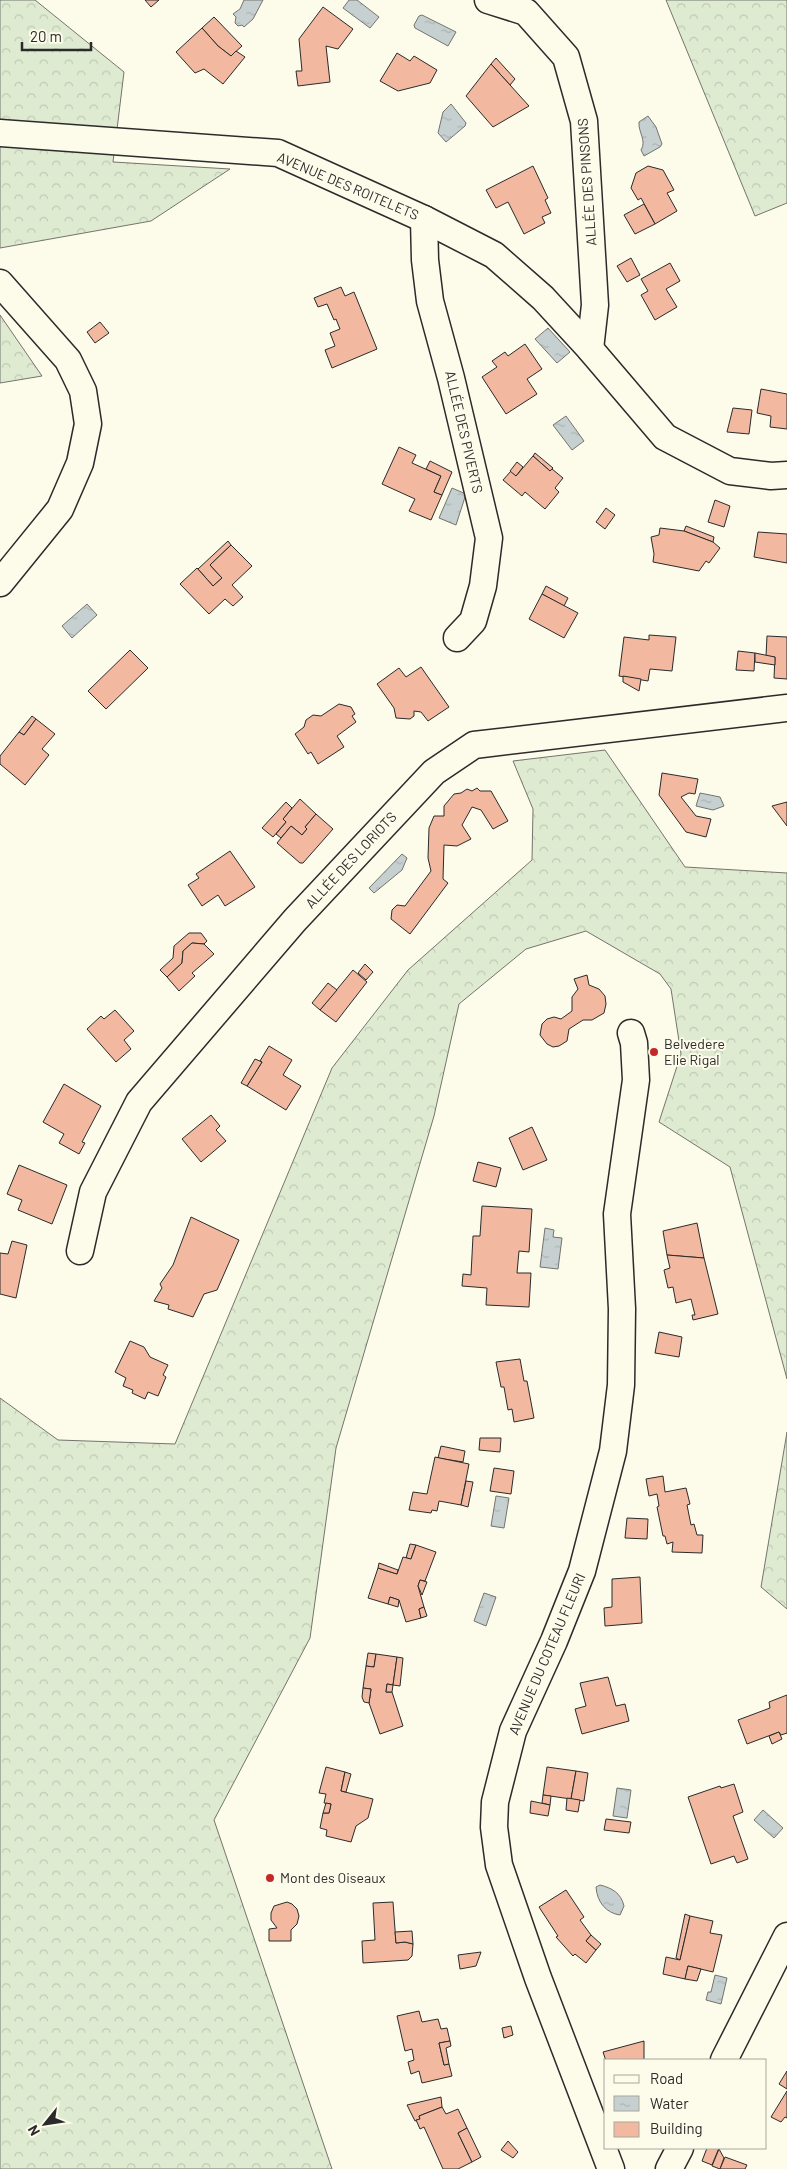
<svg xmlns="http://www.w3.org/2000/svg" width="787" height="2169" font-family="Barlow,sans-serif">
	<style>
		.forest { fill: url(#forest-crowns); stroke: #74746e }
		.water { fill: url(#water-ripples); stroke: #74746e }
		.building { fill: #f2b8a0; stroke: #2b2b2b }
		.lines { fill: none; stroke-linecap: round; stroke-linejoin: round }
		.minor-casing { stroke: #2b2b2b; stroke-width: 29 }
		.minor { stroke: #fdfbea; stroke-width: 26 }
		.poi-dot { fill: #c62828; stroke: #fdfbea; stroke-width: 2 }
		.labels { text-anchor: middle; stroke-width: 4; stroke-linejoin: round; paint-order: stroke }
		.street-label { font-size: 14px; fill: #2b2b2b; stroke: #fdfbea }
		.poi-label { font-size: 14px; fill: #2b2b2b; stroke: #fdfbea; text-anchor: start }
	</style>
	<defs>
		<pattern id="forest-crowns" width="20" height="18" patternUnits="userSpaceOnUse" patternTransform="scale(1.25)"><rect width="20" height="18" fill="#deebd1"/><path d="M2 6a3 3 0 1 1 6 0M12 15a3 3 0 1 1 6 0" fill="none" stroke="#bfcab4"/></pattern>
		<pattern id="water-ripples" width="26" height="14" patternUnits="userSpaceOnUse" patternTransform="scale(1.25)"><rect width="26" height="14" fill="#c7d0d0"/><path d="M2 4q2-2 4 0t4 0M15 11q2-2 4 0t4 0" fill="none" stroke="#abb3b3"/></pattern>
	</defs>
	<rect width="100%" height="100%" fill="#fdfbea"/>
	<!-- forest -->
	<g class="forest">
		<polygon points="0,0 35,0 124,72 113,162 230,169 151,221 0,248"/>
		<polygon points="666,0 787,0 787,203 755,216"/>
		<polygon points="0,315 42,376 0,383"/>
		<polygon points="605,750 685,867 787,873 787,1379 730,1167 659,1122 681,1054 671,989 660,974 586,931 526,949 459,1004 434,1116 336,1448 310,1638 214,1820 332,2169 0,2169 0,1398 58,1440 175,1444 332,1068 408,970 532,860 533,809 513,761"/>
		<polygon points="787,1432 787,1609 761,1587"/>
	</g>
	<!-- water -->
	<g class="water">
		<polygon points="244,0 263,0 253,19 244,27 242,25 238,26 235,23 236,17 233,14 240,9"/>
		<polygon points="349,0 357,0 379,17 370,28 343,8"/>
		<polygon points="422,15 456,32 448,46 415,28 414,25 419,16"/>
		<polygon points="451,104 466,123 465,126 446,142 438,133 443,112"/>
		<path d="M648,116l8,11 6,17 -2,3 -16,9 -3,-6c6,-9 -3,-18 -2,-28z"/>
		<polygon points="548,328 570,352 557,363 535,339"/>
		<polygon points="566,416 584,441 572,450 553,425"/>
		<polygon points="452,488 466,494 456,525 439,518"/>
		<polygon points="87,604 97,615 72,638 62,626"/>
		<polygon points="700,793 720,797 724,806 713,810 696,806"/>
		<polygon points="402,854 407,858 402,870 374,893 369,888"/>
		<polygon points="545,1228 554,1230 553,1237 562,1238 558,1269 540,1267"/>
		<polygon points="496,1496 509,1498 504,1528 491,1526"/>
		<polygon points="484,1593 496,1597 486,1626 474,1621"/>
		<polygon points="617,1788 631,1790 627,1818 613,1816"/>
		<polygon points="763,1810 783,1828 774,1838 754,1820"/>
		<path d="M600,1885c12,3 21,8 24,21l-4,9c-14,-2 -23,-13 -24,-28z"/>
		<polygon points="715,1975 727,1978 721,2004 706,2000 708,1992 711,1992"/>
	</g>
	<!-- building -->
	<g class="building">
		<polygon points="145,0 159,0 151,7"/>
		<polygon points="323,7 353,29 338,49 326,46 330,82 298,86 296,71 302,71 299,39"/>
		<polygon points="214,17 242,46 231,56 218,46 202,28"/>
		<polygon points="202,28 218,46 231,56 236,51 245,57 223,84 204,69 195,73 176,52"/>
		<polygon points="397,53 410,61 414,56 437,70 430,83 398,91 380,81"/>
		<polygon points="496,58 515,79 510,85 491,64"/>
		<polygon points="491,64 529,106 493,127 466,96"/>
		<polygon points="533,166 548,198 545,200 551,213 542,217 545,223 524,234 508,202 496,208 486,190"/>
		<polygon points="648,166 663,170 674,190 667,193 677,211 655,224 641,198 638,200 631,188 636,173"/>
		<polygon points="644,204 655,224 635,234 624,215"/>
		<polygon points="631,258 640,275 627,282 617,266"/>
		<polygon points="670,263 680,281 666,289 677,307 655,320 641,295 648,291 641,279"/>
		<polygon points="341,287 345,296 354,292 377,349 332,368 325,350 335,346 330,333 340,329 336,319 334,320 327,304 318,307 314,298"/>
		<polygon points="100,322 109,333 95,343 87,332"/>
		<polygon points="525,344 542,369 527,379 537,394 506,414 482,377 497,367 492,361 505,352 508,356"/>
		<polygon points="761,389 787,394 787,429 770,427 771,416 757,413"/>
		<polygon points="733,408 752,410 749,434 727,432"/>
		<polygon points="399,447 416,455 412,463 441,476 434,492 442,495 431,520 409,511 415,499 382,484"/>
		<polygon points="535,453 553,468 550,471 533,456"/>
		<polygon points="533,456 550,471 552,469 563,478 555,488 559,492 545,509 525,492 522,496 503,480 511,471 516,476"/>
		<polygon points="430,461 452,472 442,495 434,492 441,476 426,469"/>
		<polygon points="517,462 523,467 516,476 510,471"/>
		<polygon points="715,500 730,506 724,527 708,522"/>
		<polygon points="606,508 615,515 605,529 596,522"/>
		<polygon points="686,526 714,537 713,542 684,531"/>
		<polygon points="660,528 684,531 713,542 720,548 709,563 706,561 699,571 653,562 654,554 651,537 659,535"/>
		<polygon points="758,532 787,534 787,563 754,557"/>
		<polygon points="228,541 231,545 210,565 222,578 213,586 198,569"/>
		<polygon points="231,545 252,566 232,585 243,597 233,606 225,599 209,614 180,584 197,568 213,586 222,578 210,565"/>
		<polygon points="546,586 568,598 564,606 542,594"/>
		<polygon points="542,594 578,613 564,638 529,619"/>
		<polygon points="649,635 676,637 672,671 650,669 648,681 619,676 624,637 649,640"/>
		<polygon points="767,636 787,637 787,679 774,678 775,657 766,656"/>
		<polygon points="130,650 148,668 106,709 88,691"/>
		<polygon points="738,651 755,653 754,671 736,670"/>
		<polygon points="755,653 775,657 775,665 755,662"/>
		<polygon points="421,667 449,707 428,721 421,712 414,711 414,716 410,719 396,718 394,708 377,684 399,668 406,677"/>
		<polygon points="623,676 641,679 639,691 623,682"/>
		<polygon points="339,704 351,707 355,714 352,716 356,722 337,736 344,747 318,764 311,752 308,754 295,734 304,727 306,720 313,715 321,716"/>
		<polygon points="32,716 36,719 24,735 19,732"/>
		<polygon points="36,719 55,734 42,749 49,755 25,785 0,764 0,756 19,732 24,735"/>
		<polygon points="662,773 698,779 695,794 689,793 681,797 696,816 711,819 706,837 686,832 659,795"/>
		<polygon points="477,788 480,791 491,791 508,821 493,829 481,810 472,807 462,825 471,839 457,846 444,845 443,879 448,883 410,934 391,919 392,910 397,905 405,906 431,871 428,858 429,828 434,816 444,816 444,806 454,794 461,793 467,789 472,791"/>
		<polygon points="300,799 316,814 305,827 307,829 302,835 291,826 281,838 276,834 286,822 283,819"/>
		<polygon points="286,802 292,808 283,819 286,822 273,837 262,828"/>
		<polygon points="787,802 787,826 772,806"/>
		<polygon points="316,814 333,829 303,863 300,863 277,843 291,826 302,835 307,829 305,827"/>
		<polygon points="230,851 255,887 225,906 218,895 202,906 188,885 199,878 196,874"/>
		<polygon points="189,933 201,933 207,941 204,944 192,943 183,951 182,963 167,977 160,970 173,958 174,946"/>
		<polygon points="192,943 204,944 214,954 192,973 195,976 179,991 167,977 182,963 183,951"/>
		<polygon points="365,964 373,972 366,980 358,973"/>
		<polygon points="353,970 367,982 336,1022 320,1010"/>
		<polygon points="587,975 589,985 599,989 605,996 606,1004 604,1013 592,1020 583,1020 569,1029 567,1041 559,1046 553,1047 547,1044 540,1035 542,1024 547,1019 554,1017 561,1019 572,1011 572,997 578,989 574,979"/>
		<polygon points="328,983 337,990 320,1010 312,1003"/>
		<polygon points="115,1010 134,1031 124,1040 131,1049 116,1062 87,1029 101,1016 104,1019"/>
		<polygon points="269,1046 292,1060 283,1075 301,1086 286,1110 247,1086 262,1062 260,1061"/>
		<polygon points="255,1059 262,1062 247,1086 241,1083"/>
		<polygon points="64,1084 101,1106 82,1142 85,1143 79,1154 59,1143 64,1134 43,1122"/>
		<polygon points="211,1115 220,1126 216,1130 226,1141 201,1162 182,1139"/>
		<polygon points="532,1127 547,1160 523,1170 509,1138"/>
		<polygon points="478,1162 501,1168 496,1187 473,1181"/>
		<polygon points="19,1165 67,1185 52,1224 18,1210 22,1200 7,1194"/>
		<polygon points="482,1206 532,1209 529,1252 519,1251 517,1273 531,1273 529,1307 486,1305 487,1288 462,1286 463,1274 471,1275 473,1236 480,1236"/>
		<polygon points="191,1217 239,1240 217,1290 204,1294 193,1317 168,1309 169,1305 154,1301 162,1288 160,1284 173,1265"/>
		<polygon points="697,1223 704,1258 667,1255 663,1231"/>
		<polygon points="12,1241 27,1245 16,1298 0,1294 0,1253 8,1254"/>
		<polygon points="667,1255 704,1258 718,1314 693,1320 692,1315 695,1315 691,1299 676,1303 673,1287 668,1288 664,1270 670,1268"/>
		<polygon points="659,1332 682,1337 679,1357 655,1353"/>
		<polygon points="130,1341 144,1347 150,1357 168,1365 163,1375 166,1377 158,1396 148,1392 145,1399 132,1393 133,1390 123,1386 126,1378 115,1372"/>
		<polygon points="520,1359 524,1381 527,1381 534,1418 514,1422 512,1409 508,1410 504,1387 501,1387 496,1362"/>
		<polygon points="480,1438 501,1438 500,1452 479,1450"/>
		<polygon points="441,1446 465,1451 463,1462 438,1458"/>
		<polygon points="435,1457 469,1464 461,1505 439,1501 437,1511 432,1510 431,1513 409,1510 413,1492 427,1494"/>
		<polygon points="494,1468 514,1471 511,1494 490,1491"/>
		<polygon points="663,1476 665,1492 686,1488 690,1504 687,1505 691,1525 694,1524 697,1535 703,1535 702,1553 672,1552 673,1542 667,1544 665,1536 663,1536 657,1507 659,1506 657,1494 649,1496 646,1479"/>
		<polygon points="466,1481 473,1482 468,1507 461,1505"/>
		<polygon points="627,1518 648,1519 647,1539 625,1538"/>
		<polygon points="410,1544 416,1545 411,1559 406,1558"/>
		<polygon points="416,1545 436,1552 425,1581 420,1580 418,1586 424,1607 419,1609 421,1618 406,1622 399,1600 390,1597 388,1604 368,1598 378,1568 397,1574 403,1557 411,1559"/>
		<polygon points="379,1563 398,1570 397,1574 378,1568"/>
		<polygon points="640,1577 642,1623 605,1626 604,1608 612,1607 612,1579"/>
		<polygon points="420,1580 427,1582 422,1595 418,1586"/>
		<polygon points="390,1597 399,1600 398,1607 388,1604"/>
		<polygon points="424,1607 427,1616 421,1618 419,1609"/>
		<polygon points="368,1653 376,1654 374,1667 366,1666"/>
		<polygon points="376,1654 397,1657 393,1685 387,1684 386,1692 392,1692 403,1726 380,1734 369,1703 371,1689 363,1688 366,1666 374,1667"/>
		<polygon points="397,1657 403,1658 400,1686 393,1685"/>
		<polygon points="608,1677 616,1706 625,1704 629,1721 582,1734 575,1709 586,1706 580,1683"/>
		<polygon points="387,1684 393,1685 392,1692 386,1692"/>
		<polygon points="363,1688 371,1689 369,1703 364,1702 362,1697"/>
		<polygon points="787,1695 787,1733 781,1735 779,1732 747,1744 738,1720 770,1708 769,1702"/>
		<polygon points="779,1732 782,1739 772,1744 769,1736"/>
		<polygon points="326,1767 345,1772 341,1791 373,1799 368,1818 356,1826 351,1842 326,1836 327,1830 320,1828 323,1813 329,1813 331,1804 324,1803 326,1794 319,1793"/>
		<polygon points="547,1767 576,1771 571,1799 543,1795"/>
		<polygon points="576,1771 588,1773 584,1801 571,1799"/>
		<polygon points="345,1772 351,1774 346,1792 341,1791"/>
		<polygon points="734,1784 743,1812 733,1816 748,1859 737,1863 734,1856 711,1864 688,1797 720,1786 721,1788"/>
		<polygon points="543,1795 551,1796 550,1805 542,1803"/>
		<polygon points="567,1798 580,1800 578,1812 566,1810"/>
		<polygon points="531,1801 550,1805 548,1816 530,1813"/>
		<polygon points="326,1803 331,1804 329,1813 323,1813"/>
		<polygon points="606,1819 631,1822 629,1833 604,1830"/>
		<polygon points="566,1890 584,1917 580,1920 591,1935 586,1941 596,1950 586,1963 575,1954 573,1956 556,1937 558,1936 539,1907"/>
		<polygon points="287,1902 292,1904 297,1909 299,1916 297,1924 291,1930 291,1941 269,1941 269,1929 277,1928 271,1920 271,1913 274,1906"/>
		<polygon points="393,1902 396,1943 405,1942 413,1944 412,1956 408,1960 363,1963 362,1941 375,1940 373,1903"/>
		<polygon points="685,1914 690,1916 680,1960 676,1958"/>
		<polygon points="690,1916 713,1921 710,1933 722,1935 713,1972 688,1966 685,1979 663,1974 666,1957 680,1960"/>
		<polygon points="412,1931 413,1944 405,1942 396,1943 395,1932"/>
		<polygon points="591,1935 601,1944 596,1950 586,1941"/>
		<polygon points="481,1952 476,1966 460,1969 458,1955"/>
		<polygon points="688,1966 701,1969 697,1981 685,1979"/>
		<polygon points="419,2011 422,2022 438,2019 441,2029 447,2028 450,2041 439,2043 444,2065 449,2064 452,2076 422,2083 419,2071 411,2074 408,2062 414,2060 412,2049 405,2051 397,2016"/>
		<polygon points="511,2026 513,2035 504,2038 502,2028"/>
		<polygon points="450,2041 451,2046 446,2048 449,2064 444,2065 439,2043"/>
		<polygon points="644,2041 644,2060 606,2061 603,2052"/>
		<polygon points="787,2071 787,2089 779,2084"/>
		<polygon points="787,2091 787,2118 785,2117 781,2122 771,2117"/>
		<polygon points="441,2097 442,2107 419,2116 420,2119 415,2121 407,2105"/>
		<polygon points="442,2107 446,2114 458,2109 467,2128 458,2133 472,2162 458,2169 443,2169 424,2127 420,2129 416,2120 420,2119 419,2116"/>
		<polygon points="467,2128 481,2157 472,2162 458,2133"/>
		<polygon points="508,2141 518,2152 513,2158 501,2150"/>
		<polygon points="707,2148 719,2148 712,2165 702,2161"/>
		<polygon points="719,2149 724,2158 720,2169 712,2166"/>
		<polygon points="725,2157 747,2165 745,2169 720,2169"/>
	</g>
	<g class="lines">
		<!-- minor casing -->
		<g class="minor-casing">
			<g id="minor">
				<polyline points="488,0 526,12 566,57 584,121 595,305 590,349"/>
				<polyline points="0,133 278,153 424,219 494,255 543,298 590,349 665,437 730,471 771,476 787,475"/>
				<polyline points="424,219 425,260 430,301 451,378 489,538 483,586 473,621 457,638"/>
				<polyline points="0,283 68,360 83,391 88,424 80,463 60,509 0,583"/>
				<polyline points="80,1251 93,1192 139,1102 295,920 434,772 474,745 787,708"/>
				<polyline points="724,2060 787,1936"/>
				<polyline points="611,2169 538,1978 499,1865 494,1827 495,1802 513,1731 554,1641 582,1571 613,1451 621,1385 622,1309 617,1214 636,1080 634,1043 631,1033"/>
				<polyline points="669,2169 680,2148"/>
			</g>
		</g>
		<!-- minor -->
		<use href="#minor" class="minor"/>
	</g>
	<!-- markers -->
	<g class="poi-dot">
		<circle cx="654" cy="1052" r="5"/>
		<circle cx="270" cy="1878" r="5"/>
	</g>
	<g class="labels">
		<!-- street labels -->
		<g class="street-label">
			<text transform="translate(587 182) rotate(-94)" y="5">ALLÉE DES PINSONS</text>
			<text transform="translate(348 186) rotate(23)" y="5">AVENUE DES ROITELETS</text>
			<text transform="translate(464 432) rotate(77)" y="5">ALLÉE DES PIVERTS</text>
			<text transform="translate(351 860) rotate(-47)" y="5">ALLÉE DES LORIOTS</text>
			<text transform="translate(547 1654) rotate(-67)" y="5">AVENUE DU COTEAU FLEURI</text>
		</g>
		<!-- poi labels -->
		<g class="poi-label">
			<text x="664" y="1049">Belvedere<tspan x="664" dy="16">Elie Rigal</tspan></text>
			<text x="280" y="1883">Mont des Oiseaux</text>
		</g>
	</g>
	<!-- legend -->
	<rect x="604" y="2059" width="162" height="90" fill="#fdfbea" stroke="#a9a89e"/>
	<rect x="614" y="2075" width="25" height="8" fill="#fdfbea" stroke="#a9a89e"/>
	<text x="650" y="2084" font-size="15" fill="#2b2b2b">Road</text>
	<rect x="614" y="2096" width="25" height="15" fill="url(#water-ripples)" stroke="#a9a89e"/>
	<text x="650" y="2109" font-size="15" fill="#2b2b2b">Water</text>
	<rect x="614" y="2122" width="25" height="15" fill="#f2b8a0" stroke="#a9a89e"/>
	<text x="650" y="2134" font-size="15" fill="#2b2b2b">Building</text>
	<!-- north arrow -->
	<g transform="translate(45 2124) rotate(240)" stroke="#fdfbea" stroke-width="4" paint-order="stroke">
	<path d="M0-4L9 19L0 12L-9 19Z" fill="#2b2b2b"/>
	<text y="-8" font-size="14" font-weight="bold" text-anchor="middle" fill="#2b2b2b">N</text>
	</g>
	<!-- scale -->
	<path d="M22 42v8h69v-8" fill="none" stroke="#2b2b2b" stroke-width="2.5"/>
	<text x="30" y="42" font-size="15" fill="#2b2b2b" stroke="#fdfbea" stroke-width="4" paint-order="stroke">20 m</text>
</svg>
